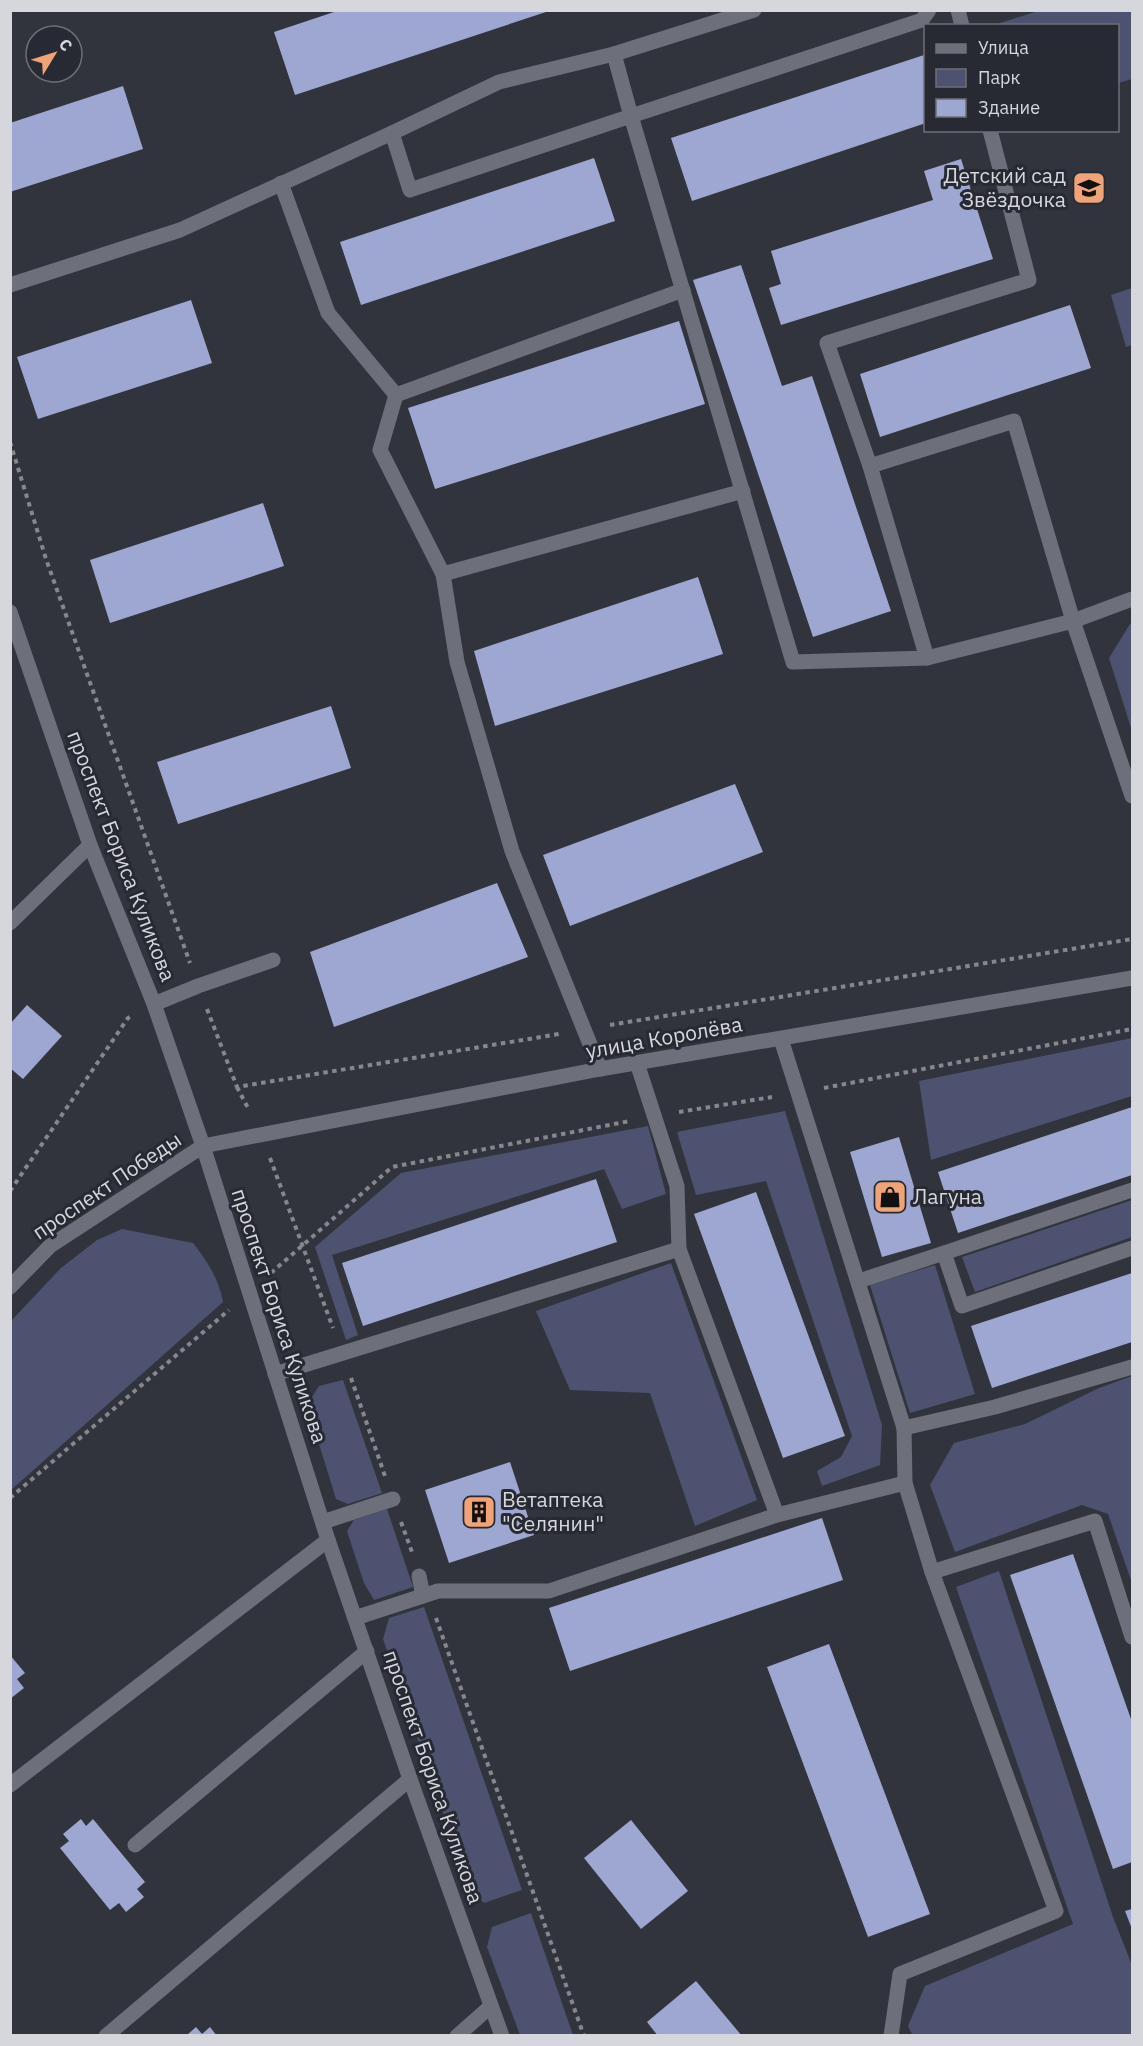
<svg xmlns="http://www.w3.org/2000/svg" width="1143" height="2046" font-family="'IBM Plex Sans',sans-serif">
	<style>
		.green { fill: #4c5270 }
		.building { fill: #9ea7d1 }
		.lines { fill: none; stroke-linecap: round; stroke-linejoin: round }
		.path { stroke: #85878e; stroke-width: 4; stroke-dasharray: 4.5 4.5; stroke-linecap: butt }
		.minor { stroke: #6d707b; stroke-width: 15 }
		.labels { text-anchor: middle; stroke-width: 6; stroke-linejoin: round; paint-order: stroke }
		.poi-label { font-size: 21px; fill: #d6d7dd; stroke: #282a33; text-anchor: start }
		.street-label { font-size: 21px; fill: #d6d7dd; stroke: #282a33 }
	</style>
	<rect width="100%" height="100%" fill="#32343d"/>
	<!-- green -->
	<g class="green">
		<polygon points="1038,11 1132,11 1132,79 1118,83 1118,26 1000,25 1000,23"/>
		<polygon points="1132,288 1132,345 1126,347 1111,295"/>
		<polygon points="1132,623 1132,731 1109,658 1130,624"/>
		<polygon points="1132,1038 1132,1096 931,1160 919,1081"/>
		<polygon points="785,1111 882,1425 880,1465 822,1486 817,1471 841,1457 852,1436 766,1181 696,1195 677,1132"/>
		<polygon points="648,1126 666,1194 622,1209 604,1169 332,1255 358,1335 346,1340 315,1247 401,1173"/>
		<polygon points="1132,1200 1132,1237 975,1292 962,1257"/>
		<path d="M122,1229l71,14c14,18 26,36 30,59l-212,188v-169l50,-53 36,-28z"/>
		<polygon points="671,1263 757,1500 695,1526 650,1393 570,1390 536,1311"/>
		<polygon points="935,1265 975,1394 910,1413 870,1285"/>
		<polygon points="1132,1376 1132,1583 1108,1514 1082,1505 955,1552 930,1485 954,1443 1025,1424 1099,1388"/>
		<polygon points="343,1380 382,1493 348,1504 336,1499 307,1405 319,1386"/>
		<polygon points="387,1509 413,1587 374,1600 364,1583 347,1531 354,1520"/>
		<polygon points="999,1571 1113,1917 1132,1965 1132,2035 913,2036 908,2026 925,1986 1073,1924 956,1587"/>
		<polygon points="424,1607 522,1890 484,1903 469,1888 383,1639 389,1618"/>
		<polygon points="531,1913 573,2035 520,2035 487,1947 492,1927"/>
	</g>
	<!-- building -->
	<g class="building">
		<polygon points="340,10 549,10 549,11 295,95 274,32"/>
		<polygon points="924,55 926,60 926,123 692,201 671,138"/>
		<polygon points="123,86 143,149 10,192 10,123"/>
		<polygon points="594,158 615,221 361,305 340,242"/>
		<polygon points="961,159 993,259 781,325 769,288 781,284 771,251 933,200 924,171"/>
		<polygon points="741,265 782,386 812,376 891,611 813,637 693,280"/>
		<polygon points="191,300 212,363 38,419 17,357"/>
		<polygon points="1070,305 1091,368 880,437 860,374"/>
		<polygon points="679,321 705,404 435,489 408,408"/>
		<polygon points="263,503 284,566 110,623 90,560"/>
		<polygon points="698,577 723,654 495,726 474,651"/>
		<polygon points="331,706 351,768 178,824 157,762"/>
		<polygon points="735,784 763,852 570,926 543,855"/>
		<polygon points="497,883 528,957 334,1027 310,952"/>
		<polygon points="27,1005 62,1036 23,1079 10,1068 10,1024"/>
		<polygon points="1132,1107 1132,1175 958,1233 938,1172"/>
		<polygon points="899,1137 931,1243 882,1257 850,1152"/>
		<polygon points="596,1179 617,1242 363,1326 342,1263"/>
		<polygon points="756,1192 845,1436 783,1458 694,1214"/>
		<polygon points="1132,1273 1132,1342 992,1388 971,1326"/>
		<polygon points="510,1462 534,1535 449,1563 425,1490"/>
		<polygon points="822,1518 843,1580 570,1671 549,1608"/>
		<polygon points="1073,1554 1132,1722 1132,1862 1113,1869 1010,1575"/>
		<polygon points="829,1644 930,1914 868,1937 767,1667"/>
		<polygon points="10,1655 25,1673 17,1679 24,1688 10,1699"/>
		<polygon points="81,1819 86,1826 93,1819 145,1882 137,1889 144,1897 126,1912 119,1903 110,1910 60,1848 69,1841 63,1834"/>
		<polygon points="631,1820 688,1891 641,1929 584,1858"/>
		<polygon points="1132,1909 1132,1929 1125,1911"/>
		<polygon points="696,1981 742,2036 658,2036 647,2022"/>
		<polygon points="196,2027 202,2034 210,2027 217,2036 186,2036"/>
	</g>
	<g class="lines">
		<!-- path -->
		<g class="path">
			<polyline points="10,442 46,559 190,963"/>
			<polyline points="207,1009 237,1087 559,1034"/>
			<polyline points="610,1025 1132,939"/>
			<polyline points="237,1087 249,1110"/>
			<polyline points="824,1088 1132,1029"/>
			<polyline points="679,1112 772,1097"/>
			<polyline points="270,1158 333,1328"/>
			<polyline points="10,1191 128,1018 132,1016"/>
			<polyline points="271,1273 392,1167 630,1121"/>
			<polyline points="351,1378 385,1476"/>
			<polyline points="10,1498 229,1310"/>
			<polyline points="401,1522 412,1552"/>
			<polyline points="436,1618 584,2036"/>
		</g>
		<!-- minor -->
		<g class="minor">
			<polyline points="754,10 614,54 631,116 922,20 929,10"/>
			<polyline points="958,10 962,26"/>
			<polyline points="990,130 1029,280 827,343 870,466 1014,421 1073,621 1132,796"/>
			<polyline points="392,133 499,82 614,54"/>
			<polyline points="281,183 328,313 396,395 683,290"/>
			<polyline points="10,285 180,230 392,133 410,190 631,116 793,662 927,658"/>
			<polyline points="396,395 380,450 443,574 457,662 512,851 600,1069"/>
			<polyline points="870,466 927,658 1073,621 1132,599"/>
			<polyline points="443,574 743,491"/>
			<polyline points="10,612 90,845 154,1004 203,1146 328,1540 410,1779 502,2036"/>
			<polyline points="10,923 90,845"/>
			<polyline points="154,1004 198,986 273,960"/>
			<polyline points="781,1039 904,1428 995,1407 1132,1367"/>
			<polyline points="637,1063 677,1186 679,1249"/>
			<polyline points="1132,1190 944,1253 962,1306 1132,1248"/>
			<polyline points="859,1281 944,1253"/>
			<polyline points="10,1287 50,1246 203,1146 600,1069 1132,978"/>
			<polyline points="275,1374 679,1249 777,1515"/>
			<polyline points="323,1522 393,1499"/>
			<polyline points="932,1572 1095,1521 1132,1637"/>
			<polyline points="419,1576 423,1596"/>
			<polyline points="355,1618 438,1591 549,1591 777,1515 905,1483"/>
			<polyline points="10,1785 328,1540"/>
			<polyline points="135,1845 367,1651"/>
			<polyline points="106,2036 410,1779"/>
			<polyline points="457,2036 491,2006"/>
			<polyline points="891,2036 900,1974 1056,1911 932,1572 905,1483 904,1428"/>
		</g>
	</g>
	<!-- icons -->
	<defs>
		<g id="school-square" transform="scale(1.725)"><rect x="-9" y="-9" width="18" height="18" rx="4" fill="#efa376" stroke="#282a33"/><path d="M0-5L7-2L0 1L-7-2ZM-4 1L0 2.5L4 1V4Q0 6-4 4Z" fill="#111"/></g>
		<g id="shop-square" transform="scale(1.725)"><rect x="-9" y="-9" width="18" height="18" rx="4" fill="#efa376" stroke="#282a33"/><path d="M-5-2.5h2.3a2.7 3.5 0 0 1 5.4 0H5L5.5 6h-11ZM-1.5-2.5h3a1.5 2.3 0 0 0-3 0Z" fill="#111"/></g>
		<g id="building-square" transform="scale(1.725)"><rect x="-9" y="-9" width="18" height="18" rx="4" fill="#efa376" stroke="#282a33"/><path d="M-4-6H4V6H1V3H-1V6H-4ZM-2.5-4.3h1.7v1.8h-1.7ZM.8-4.3h1.7v1.8H.8ZM-2.5-1h1.7V.8h-1.7ZM.8-1h1.7V.8H.8Z" fill="#111"/></g>
	</defs>
	<g fill-rule="evenodd">
		<use href="#school-square" x="1089" y="188"/>
		<use href="#shop-square" x="890" y="1197"/>
		<use href="#building-square" x="479" y="1512"/>
	</g>
	<g class="labels">
		<!-- poi labels -->
		<g class="poi-label">
			<text x="1066" y="183" text-anchor="end">Детский сад<tspan x="1066" dy="24">Звёздочка</tspan></text>
			<text x="913" y="1204">Лагуна</text>
			<text x="502" y="1507">Ветаптека<tspan x="502" dy="24">"Селянин"</tspan></text>
		</g>
		<!-- street labels -->
		<g class="street-label">
			<text transform="translate(121 856) rotate(69)" y="7">проспект Бориса Куликова</text>
			<text transform="translate(664 1038) rotate(-10)" y="7">улица Королёва</text>
			<text transform="translate(107 1186) rotate(-34)" y="7">проспект Победы</text>
			<text transform="translate(279 1316) rotate(72)" y="7">проспект Бориса Куликова</text>
			<text transform="translate(433 1777) rotate(71)" y="7">проспект Бориса Куликова</text>
		</g>
	</g>
	<!-- border -->
	<rect width="1143" height="2046" fill="none" stroke="#d6d7dd" stroke-width="24"/>
	<!-- legend -->
	<rect x="924" y="24" width="195" height="108" fill="#282a33" stroke="#6e6f77" stroke-width="1.5"/>
	<rect x="936" y="44" width="30" height="9" fill="#6d707b" stroke="#6e6f77" stroke-width="1.5"/>
	<text x="978" y="54" font-size="18" fill="#d6d7dd">Улица</text>
	<rect x="936" y="69" width="30" height="18" fill="#4c5270" stroke="#6e6f77" stroke-width="1.5"/>
	<text x="978" y="84" font-size="18" fill="#d6d7dd">Парк</text>
	<rect x="936" y="99" width="30" height="18" fill="#9ea7d1" stroke="#6e6f77" stroke-width="1.5"/>
	<text x="978" y="114" font-size="18" fill="#d6d7dd">Здание</text>
	<!-- north arrow -->
	<g transform="translate(54 54) rotate(52)"><circle r="28" fill="#282a33" stroke="#6e6f77" stroke-width="1.5"/>
	<path d="M0-4.5L10 22L0 15L-10 22Z" fill="#efa376"/>
	<text y="-9" font-size="16" font-weight="bold" text-anchor="middle" fill="#d6d7dd">С</text>
	</g>
</svg>
